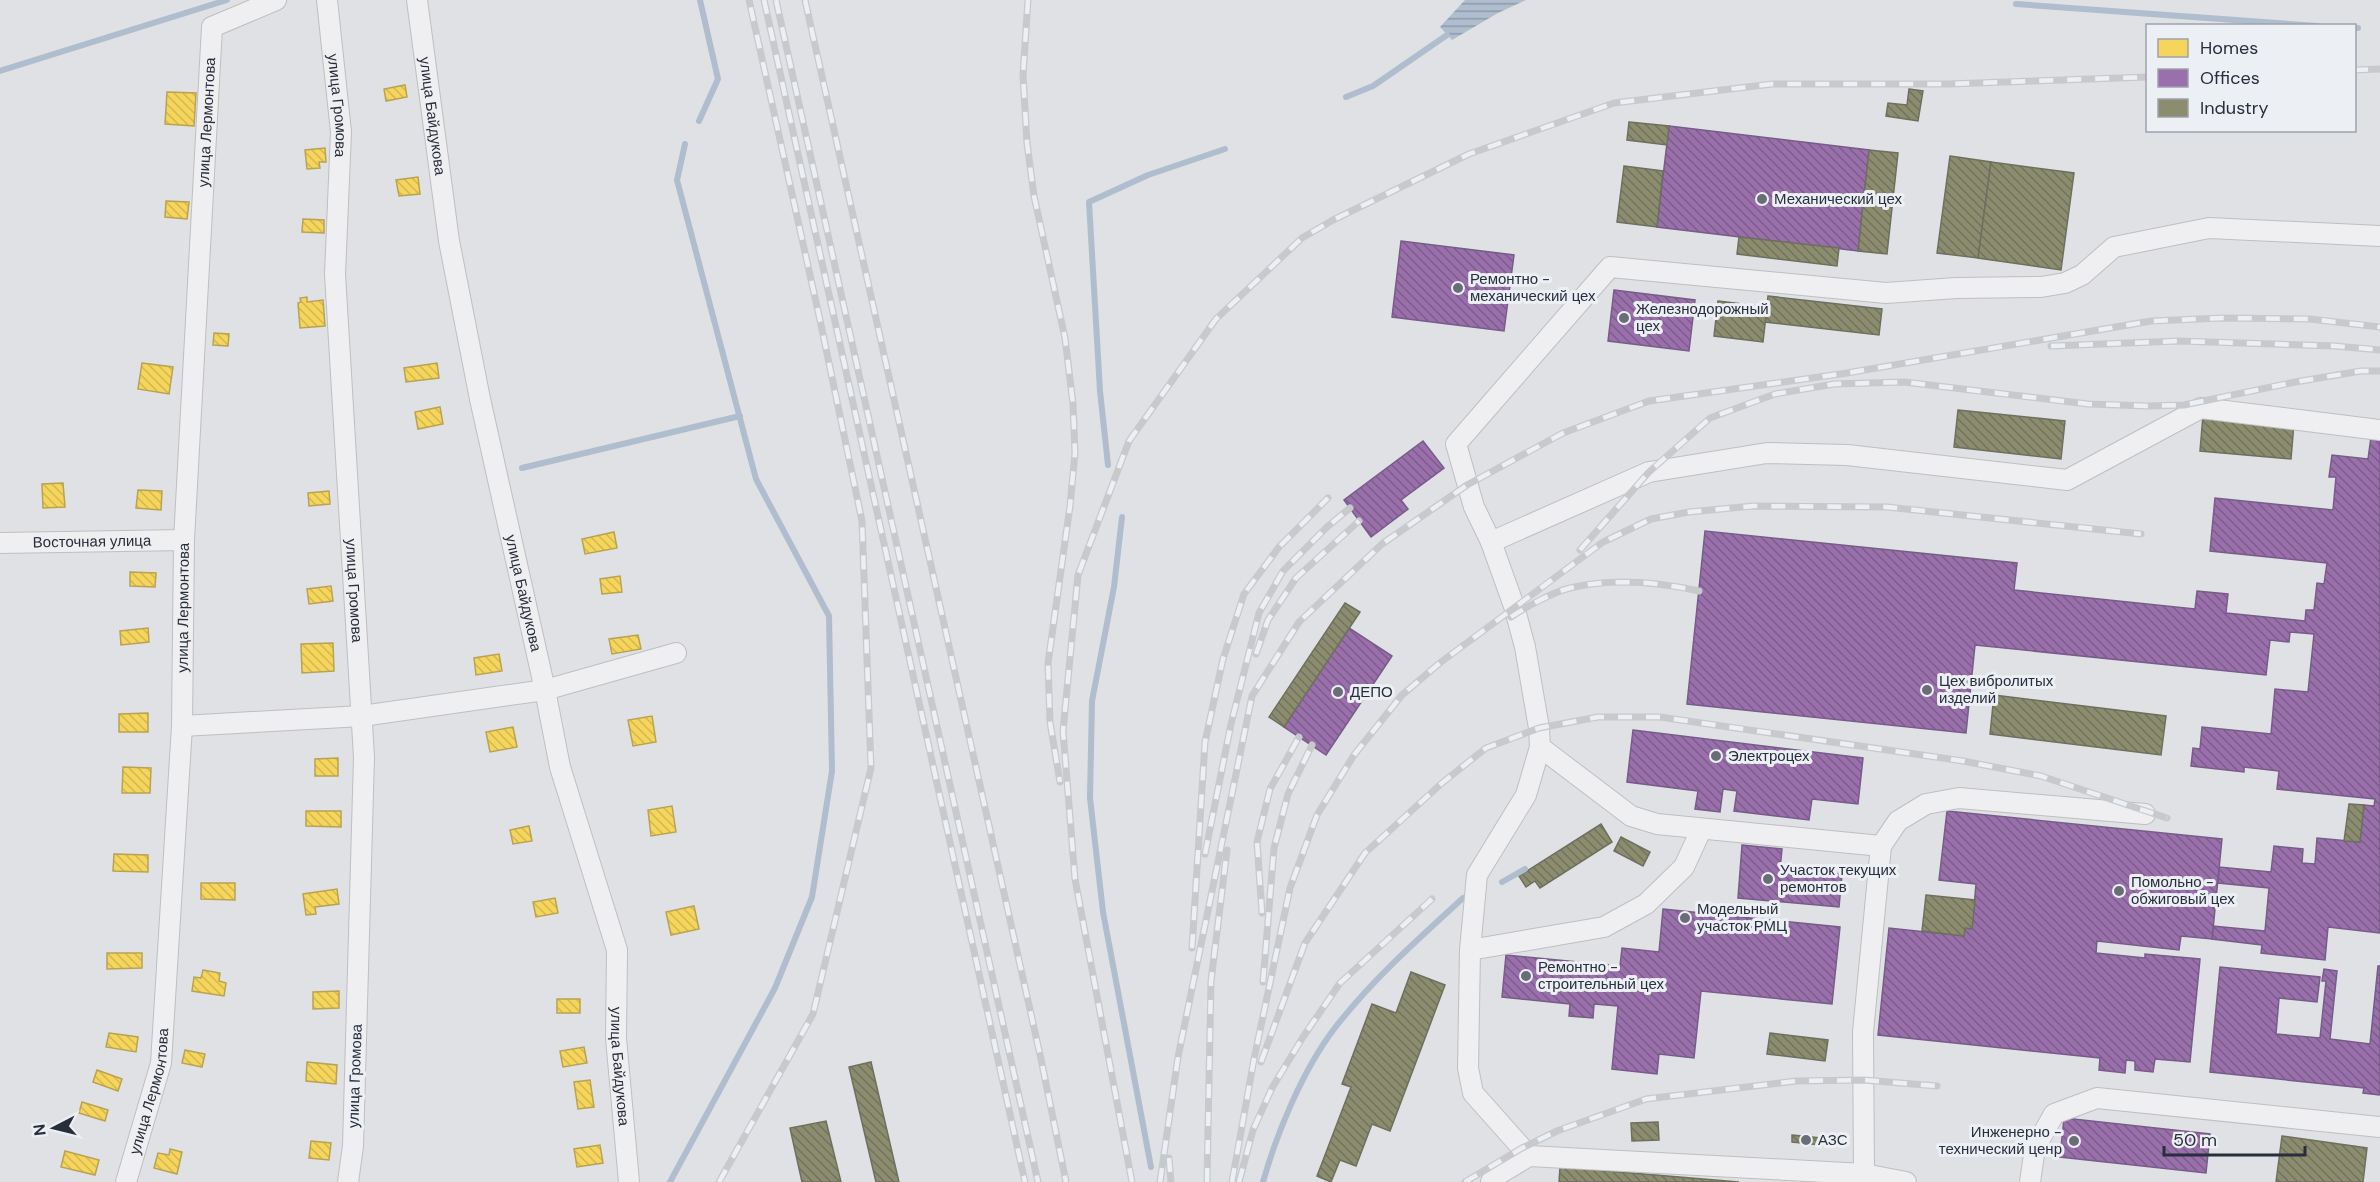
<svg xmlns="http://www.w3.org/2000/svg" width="2380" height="1182" font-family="'DM Sans',sans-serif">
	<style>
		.water { fill: url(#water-rules) }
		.homes { fill: url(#homes-back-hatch); stroke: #b8a352; stroke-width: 1.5 }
		.offices { fill: url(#offices-back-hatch); stroke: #775c89; stroke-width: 1.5 }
		.industry { fill: url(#industry-back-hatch); stroke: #6e705f; stroke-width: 1.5 }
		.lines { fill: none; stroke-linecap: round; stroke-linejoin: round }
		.stream { stroke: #afbdce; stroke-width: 6 }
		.minor-casing { stroke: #bdbfc2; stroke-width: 22 }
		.minor { stroke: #efeff1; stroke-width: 20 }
		.rail-casing { stroke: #c8c9cc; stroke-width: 7 }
		.rail { stroke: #eceff4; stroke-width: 4.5; stroke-dasharray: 14; stroke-linecap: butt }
		.poi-dot { fill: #686d76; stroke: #eceff4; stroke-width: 2 }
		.labels { text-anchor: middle; stroke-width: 6; stroke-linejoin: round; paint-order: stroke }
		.street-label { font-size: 15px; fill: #282e3b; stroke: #eceff4 }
		.poi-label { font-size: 15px; fill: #282e3b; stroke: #eceff4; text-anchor: start }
	</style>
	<defs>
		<pattern id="water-rules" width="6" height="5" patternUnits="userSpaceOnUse" patternTransform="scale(1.5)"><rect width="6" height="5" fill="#afbdce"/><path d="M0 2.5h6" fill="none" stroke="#8e9aa8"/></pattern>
		<pattern id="homes-back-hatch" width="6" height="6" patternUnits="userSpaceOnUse" patternTransform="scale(1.5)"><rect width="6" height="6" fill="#f6d55c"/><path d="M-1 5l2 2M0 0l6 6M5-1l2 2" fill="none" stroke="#d3b751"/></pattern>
		<pattern id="offices-back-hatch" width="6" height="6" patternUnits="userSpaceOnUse" patternTransform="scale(1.5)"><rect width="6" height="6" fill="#9970ab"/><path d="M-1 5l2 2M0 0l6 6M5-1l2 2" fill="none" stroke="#7d5c8c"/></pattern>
		<pattern id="industry-back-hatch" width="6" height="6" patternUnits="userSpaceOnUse" patternTransform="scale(1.5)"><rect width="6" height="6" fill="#8c8c6e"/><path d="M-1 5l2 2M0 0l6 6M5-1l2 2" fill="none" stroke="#72735c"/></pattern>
	</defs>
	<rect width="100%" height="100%" fill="#dfe1e4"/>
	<!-- water -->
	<polygon class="water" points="1465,0 1526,0 1498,13 1452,40 1440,27"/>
	<!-- homes -->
	<g class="homes">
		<polygon points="405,85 407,97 386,101 384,89"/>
		<polygon points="167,92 196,93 194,126 165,124"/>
		<polygon points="325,148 326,162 319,162 320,168 307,169 305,150"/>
		<polygon points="418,177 420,194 399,196 396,180"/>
		<polygon points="166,201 189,202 187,219 165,217"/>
		<polygon points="303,219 324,220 324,233 302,232"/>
		<polygon points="307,297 307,302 323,300 325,326 300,328 298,303 301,302 300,298"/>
		<polygon points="214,333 229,334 228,346 213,345"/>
		<polygon points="142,363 173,367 169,394 138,389"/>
		<polygon points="437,363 439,378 406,382 404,368"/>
		<polygon points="440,407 443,424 418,429 415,412"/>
		<polygon points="63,483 65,507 43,508 42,484"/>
		<polygon points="138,490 162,491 161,510 136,508"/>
		<polygon points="329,491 330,504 309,506 308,493"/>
		<polygon points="614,532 617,548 585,554 582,539"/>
		<polygon points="130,572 156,573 155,587 130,586"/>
		<polygon points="620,576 622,592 602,594 600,579"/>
		<polygon points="331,586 333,601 309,604 307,589"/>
		<polygon points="148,628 149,642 121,645 120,631"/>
		<polygon points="638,635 641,649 612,654 609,639"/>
		<polygon points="333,643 334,671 302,673 301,644"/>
		<polygon points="499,654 502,671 476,675 474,658"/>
		<polygon points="148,713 148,732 119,732 119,714"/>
		<polygon points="652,716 656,742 633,746 628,720"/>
		<polygon points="513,727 517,747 490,752 486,732"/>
		<polygon points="338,758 338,776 315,776 315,759"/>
		<polygon points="123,767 151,768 150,793 122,793"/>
		<polygon points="672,806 676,832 651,836 648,810"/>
		<polygon points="306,811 341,811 341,827 306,826"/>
		<polygon points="529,826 532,841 513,844 510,830"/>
		<polygon points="114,854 148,855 148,872 113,871"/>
		<polygon points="201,883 235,883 235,900 201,899"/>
		<polygon points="337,889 339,904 315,907 316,914 306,915 303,894"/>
		<polygon points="555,898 558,913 536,917 533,902"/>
		<polygon points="694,906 699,929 671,935 666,912"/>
		<polygon points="107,953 142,953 142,968 107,969"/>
		<polygon points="203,970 220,973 219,981 226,983 224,996 192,991 194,977 201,978"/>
		<polygon points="339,991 339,1008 313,1009 313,992"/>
		<rect x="557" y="999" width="23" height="14"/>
		<polygon points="109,1033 138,1037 136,1052 106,1047"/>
		<polygon points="584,1047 587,1063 563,1067 560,1051"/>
		<polygon points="185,1050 205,1054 202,1067 182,1063"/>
		<polygon points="307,1062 337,1065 336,1084 306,1081"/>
		<polygon points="97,1070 122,1079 118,1091 93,1082"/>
		<polygon points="590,1080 594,1107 578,1109 574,1082"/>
		<polygon points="82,1102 108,1110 105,1121 79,1113"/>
		<polygon points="311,1141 331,1143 329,1160 309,1158"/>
		<polygon points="600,1145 603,1163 577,1167 574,1149"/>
		<polygon points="170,1149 182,1152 177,1174 154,1168 158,1153 169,1155"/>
		<polygon points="65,1151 99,1160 95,1175 61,1167"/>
	</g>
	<!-- offices -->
	<g class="offices">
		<polygon points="1669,126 1869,150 1858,251 1657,227"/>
		<polygon points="1401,241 1514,255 1504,331 1392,317"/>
		<polygon points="1614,290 1695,300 1689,351 1608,341"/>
		<polygon points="2371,437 2380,438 2380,933 2328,927 2325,960 2261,953 2262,945 2212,939 2213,926 2265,931 2269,888 2218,883 2219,867 2271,872 2274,846 2303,849 2302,863 2315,864 2317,838 2360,842 2364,805 2374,806 2375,799 2277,789 2279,771 2244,767 2244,772 2191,766 2193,748 2200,749 2202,727 2271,734 2275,689 2308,692 2314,634 2290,632 2289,642 2270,640 2266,675 1975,645 1966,733 1687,704 1705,531 2017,563 2014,590 2195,609 2197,591 2228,594 2226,613 2305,621 2306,610 2314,610 2317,583 2324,584 2327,563 2210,551 2215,498 2333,510 2336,477 2329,477 2332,455 2368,459"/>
		<polygon points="1423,441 1444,468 1401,500 1408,509 1371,537 1344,500"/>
		<polygon points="1349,628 1392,656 1326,755 1284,727"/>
		<polygon points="1633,730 1863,758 1858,804 1812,799 1809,820 1734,811 1737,791 1723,789 1720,812 1695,809 1698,791 1627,782"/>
		<polygon points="1947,811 2222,839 2212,939 2181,936 2179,950 2097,941 2096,953 2145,958 2145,954 2200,959 2190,1062 2155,1059 2153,1072 2135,1070 2135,1061 2126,1060 2125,1073 2099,1070 2100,1058 1878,1035 1889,928 1964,936 1965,928 1972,929 1976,884 1939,880"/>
		<polygon points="1742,845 1782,849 1780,869 1842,874 1839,907 1738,898"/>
		<polygon points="1663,909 1840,927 1832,1004 1701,991 1694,1058 1659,1054 1657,1074 1612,1069 1618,1006 1594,1004 1593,1018 1569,1016 1570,1004 1502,997 1506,955 1620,966 1622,948 1659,952"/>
		<polygon points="2378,966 2380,966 2380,1095 2363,1093 2364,1088 2210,1072 2220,967 2320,977 2317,1002 2279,998 2276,1034 2320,1038 2326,981 2322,981 2324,969 2337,971 2330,1039 2370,1044"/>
		<polygon points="2064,1118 2210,1134 2206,1173 2060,1157"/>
	</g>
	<!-- industry -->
	<g class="industry">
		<polygon points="1909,89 1923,91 1918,121 1886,116 1888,103 1907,105"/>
		<polygon points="1629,122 1669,126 1667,145 1627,140"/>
		<polygon points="1869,150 1898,153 1887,254 1858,251"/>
		<polygon points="1950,156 1991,162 1978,258 1937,253"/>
		<polygon points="1991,162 2074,173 2061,270 1978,258"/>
		<polygon points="1624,166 1663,171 1657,227 1617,222"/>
		<polygon points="1739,237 1839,248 1837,266 1737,254"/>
		<polygon points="1768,296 1882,309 1879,335 1765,322"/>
		<polygon points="1718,301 1767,307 1763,342 1714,336"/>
		<polygon points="1958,410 2065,421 2061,459 1954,447"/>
		<polygon points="2203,415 2294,423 2291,459 2200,451"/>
		<polygon points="1345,603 1360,612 1284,727 1269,717"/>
		<polygon points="1994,695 2166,716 2161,755 1990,734"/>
		<polygon points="2349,804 2364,805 2360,842 2344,841"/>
		<polygon points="1601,824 1612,842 1540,888 1535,881 1526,887 1519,876"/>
		<polygon points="1621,837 1650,852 1643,866 1614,851"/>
		<polygon points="1926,895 1975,900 1972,929 1965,928 1964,936 1922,931"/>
		<polygon points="1411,972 1445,985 1390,1131 1372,1124 1356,1166 1340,1160 1331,1182 1317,1176 1351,1087 1342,1084 1372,1004 1396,1013"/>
		<polygon points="1770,1033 1828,1040 1825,1061 1767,1054"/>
		<polygon points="871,1062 899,1182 876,1182 849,1067"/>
		<polygon points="826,1121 841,1182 802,1182 790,1128"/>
		<polygon points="1658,1122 1659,1140 1632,1141 1631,1123"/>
		<polygon points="1792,1135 1821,1138 1821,1145 1792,1142"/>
		<polygon points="2282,1136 2367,1148 2363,1182 2276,1182"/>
		<polygon points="1560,1167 1739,1182 1559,1182"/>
	</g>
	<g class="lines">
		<!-- stream -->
		<g class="stream">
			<polyline points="2016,4 2317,26"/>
			<polyline points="2354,28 2358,28"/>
			<polyline points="0,71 227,0"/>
			<polyline points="1346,97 1373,86 1447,35"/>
			<polyline points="699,121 718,79 700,0"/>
			<polyline points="1108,465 1100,391 1089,202 1148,175 1225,149"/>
			<polyline points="522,468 740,416"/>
			<polyline points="1122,517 1114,587 1092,701 1090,798 1103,912 1151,1167"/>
			<polyline points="1502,882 1525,869"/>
			<polyline points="670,1182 775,988 812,897 832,771 829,616 756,479 677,180 685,144"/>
			<path d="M1263,1182c14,-50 40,-112 71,-153 38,-49 84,-90 129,-131"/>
		</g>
		<!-- minor casing -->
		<g class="minor-casing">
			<g id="minor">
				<path id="s1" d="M327,0l14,132 -6,142 29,483 -11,389 -5,36"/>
				<path id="s2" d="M417,0l32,241 31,158 65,291 15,77 57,183 -1,88 13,144"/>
				<polyline points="1491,542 1649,472 1767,453 1847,455 2067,480 2201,408 2380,430"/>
				<path id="s3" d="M0,543l184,-3"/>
				<polyline points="182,726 362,716 545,690 676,653"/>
				<polyline points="1540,747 1631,816 1657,824 1881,846"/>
				<polyline points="1470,950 1604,927 1646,904 1684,867 1701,830"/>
				<polyline points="1864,1174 1863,1032 1881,846 1898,821 1926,804 1959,798 2145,814"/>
				<path id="s4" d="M126,1182l35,-119 21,-337 2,-186 28,-513 64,-27"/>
				<polyline points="1491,1182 1494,1177 1529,1156"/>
				<polyline points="1906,1182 1864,1174 1529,1156 1473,1093 1468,1068 1470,950 1477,875 1526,795 1540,747 1539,728 1525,647 1514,606 1491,542 1474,507 1456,444 1610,267 1886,293 1956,288 2041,287 2065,283 2082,275 2114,247 2209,228 2380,236"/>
				<polyline points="2030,1182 2035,1148 2054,1114 2097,1098 2380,1127"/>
			</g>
		</g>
		<!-- minor -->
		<use href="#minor" class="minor"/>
		<!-- rail casing -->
		<g class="rail-casing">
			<g id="rail">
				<polyline points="764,0 1025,1182"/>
				<polyline points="776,0 1038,1182"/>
				<polyline points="805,0 1041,1059 1066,1182"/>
				<polyline points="1028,0 1023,75 1027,143 1034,196 1065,338 1073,404 1075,453 1070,506 1048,663 1050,722 1060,782"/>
				<polyline points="2354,70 2380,69"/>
				<polyline points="2051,346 2179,341 2335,346 2380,350"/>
				<polyline points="1580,550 1649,472 1710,418 1775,394 1834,384 1904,382 2088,404 2147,406 2184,405 2295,382 2361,371 2380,371"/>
				<path d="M1511,617c15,-10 42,-25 59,-29 41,-10 88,-6 129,3"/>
				<polyline points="1256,654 1268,620 1296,578 1359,521"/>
				<polyline points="1205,854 1231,724 1259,613 1283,571 1327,527 1350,508"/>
				<polyline points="1262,913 1257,842 1270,789 1299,737"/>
				<polyline points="1192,948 1205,742 1223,659 1244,594 1279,547 1328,498"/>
				<polyline points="1263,982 1274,848 1288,794 1312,745"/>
				<polyline points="1261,1062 1305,943 1365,853 1442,783 1486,748 1539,728 1598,717 1660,717 1963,761 2041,776 2167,818"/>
				<polyline points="1169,1158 1171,1182"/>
				<polyline points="719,1182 813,1014 871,768 862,521 820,320 749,0"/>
				<polyline points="1132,1182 1075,879 1063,731 1078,575 1129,441 1216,319 1302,238 1333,220 1469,154 1614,103 1772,84 1948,84 2148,77"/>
				<polyline points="1160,1182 1178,1057 1252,696 1299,622 1382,544 1467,485 1563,433 1649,401 1847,373 2151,321 2222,318 2310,319 2380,327"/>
				<polyline points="1207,1182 1211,981 1227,850"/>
				<polyline points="1232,1182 1254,1059 1290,888 1317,815 1354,755 1402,695 1441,662 1603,542 1651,519 1689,512 1753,506 1887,507 2141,534"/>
				<polyline points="1239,1182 1253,1130 1272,1088 1303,1037 1340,983 1432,899"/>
				<polyline points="1465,1182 1522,1148 1557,1131 1646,1099 1796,1081 1864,1080 1937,1086"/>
			</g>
		</g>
		<!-- rail -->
		<use href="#rail" class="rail"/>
	</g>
	<!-- markers -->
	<g class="poi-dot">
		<circle cx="1762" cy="199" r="6"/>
		<circle cx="1458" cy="288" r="6"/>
		<circle cx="1624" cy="318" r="6"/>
		<circle cx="1927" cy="690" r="6"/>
		<circle cx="1338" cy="692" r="6"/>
		<circle cx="1716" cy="756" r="6"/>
		<circle cx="1768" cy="879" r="6"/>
		<circle cx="2119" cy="891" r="6"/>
		<circle cx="1685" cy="918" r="6"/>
		<circle cx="1526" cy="976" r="6"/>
		<circle cx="1806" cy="1140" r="6"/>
		<circle cx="2074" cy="1141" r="6"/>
	</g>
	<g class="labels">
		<!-- street labels -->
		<g class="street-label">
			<text dy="5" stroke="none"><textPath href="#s1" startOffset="106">улица Громова</textPath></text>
			<text dy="5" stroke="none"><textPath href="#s2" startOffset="117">улица Байдукова</textPath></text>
			<text dy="5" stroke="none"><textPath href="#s4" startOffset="1066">улица Лермонтова</textPath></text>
			<text dy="5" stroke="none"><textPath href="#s3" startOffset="92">Восточная улица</textPath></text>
			<text dy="5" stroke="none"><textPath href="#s1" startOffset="592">улица Громова</textPath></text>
			<text dy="5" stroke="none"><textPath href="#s2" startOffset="603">улица Байдукова</textPath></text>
			<text dy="5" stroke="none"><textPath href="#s4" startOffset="580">улица Лермонтова</textPath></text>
			<text dy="5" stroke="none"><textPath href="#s2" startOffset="1089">улица Байдукова</textPath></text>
			<text transform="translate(355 1076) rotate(-88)" y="5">улица Громова</text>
			<text dy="5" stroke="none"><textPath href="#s4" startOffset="94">улица Лермонтова</textPath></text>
		</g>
		<!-- poi labels -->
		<g class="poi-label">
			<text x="1774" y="204">Механический цех</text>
			<text x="1470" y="284">Ремонтно -<tspan x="1470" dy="17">механический цех</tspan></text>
			<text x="1636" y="314">Железнодорожный<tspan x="1636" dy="17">цех</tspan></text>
			<text x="1939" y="686">Цех вибролитых<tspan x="1939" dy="17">изделий</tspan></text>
			<text x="1350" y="697">ДЕПО</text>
			<text x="1728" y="761">Электроцех</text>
			<text x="1780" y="875">Участок текущих<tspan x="1780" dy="17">ремонтов</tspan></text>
			<text x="2131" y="887">Помольно -<tspan x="2131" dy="17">обжиговый цех</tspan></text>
			<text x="1697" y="914">Модельный<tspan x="1697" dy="17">участок РМЦ</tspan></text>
			<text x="1538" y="972">Ремонтно -<tspan x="1538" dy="17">строительный цех</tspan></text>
			<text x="2062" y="1137" text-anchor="end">Инженерно -<tspan x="2062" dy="17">технический ценр</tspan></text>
			<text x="1818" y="1145">АЗС</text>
		</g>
	</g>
	<!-- legend -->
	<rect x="2146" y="24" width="210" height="108" fill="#eceff4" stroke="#9ea2aa" stroke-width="1.5"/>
	<rect x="2158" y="39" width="30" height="18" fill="#f6d55c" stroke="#9ea2aa" stroke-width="1.5"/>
	<text x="2200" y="54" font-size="18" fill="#282e3b">Homes</text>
	<rect x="2158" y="69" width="30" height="18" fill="#9970ab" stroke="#9ea2aa" stroke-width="1.5"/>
	<text x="2200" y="84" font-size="18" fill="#282e3b">Offices</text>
	<rect x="2158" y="99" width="30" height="18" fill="#8c8c6e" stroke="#9ea2aa" stroke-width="1.5"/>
	<text x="2200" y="114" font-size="18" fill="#282e3b">Industry</text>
	<!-- north arrow -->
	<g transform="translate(54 1128) rotate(263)" stroke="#eceff4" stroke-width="4.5" paint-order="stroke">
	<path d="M0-4.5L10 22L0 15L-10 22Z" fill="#282e3b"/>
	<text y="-9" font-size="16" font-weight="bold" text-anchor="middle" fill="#282e3b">N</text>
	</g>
	<!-- scale -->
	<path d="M2164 1146v9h141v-9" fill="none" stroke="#282e3b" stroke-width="3"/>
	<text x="2173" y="1146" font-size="18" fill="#282e3b" stroke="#eceff4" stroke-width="4.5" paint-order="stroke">50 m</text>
</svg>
